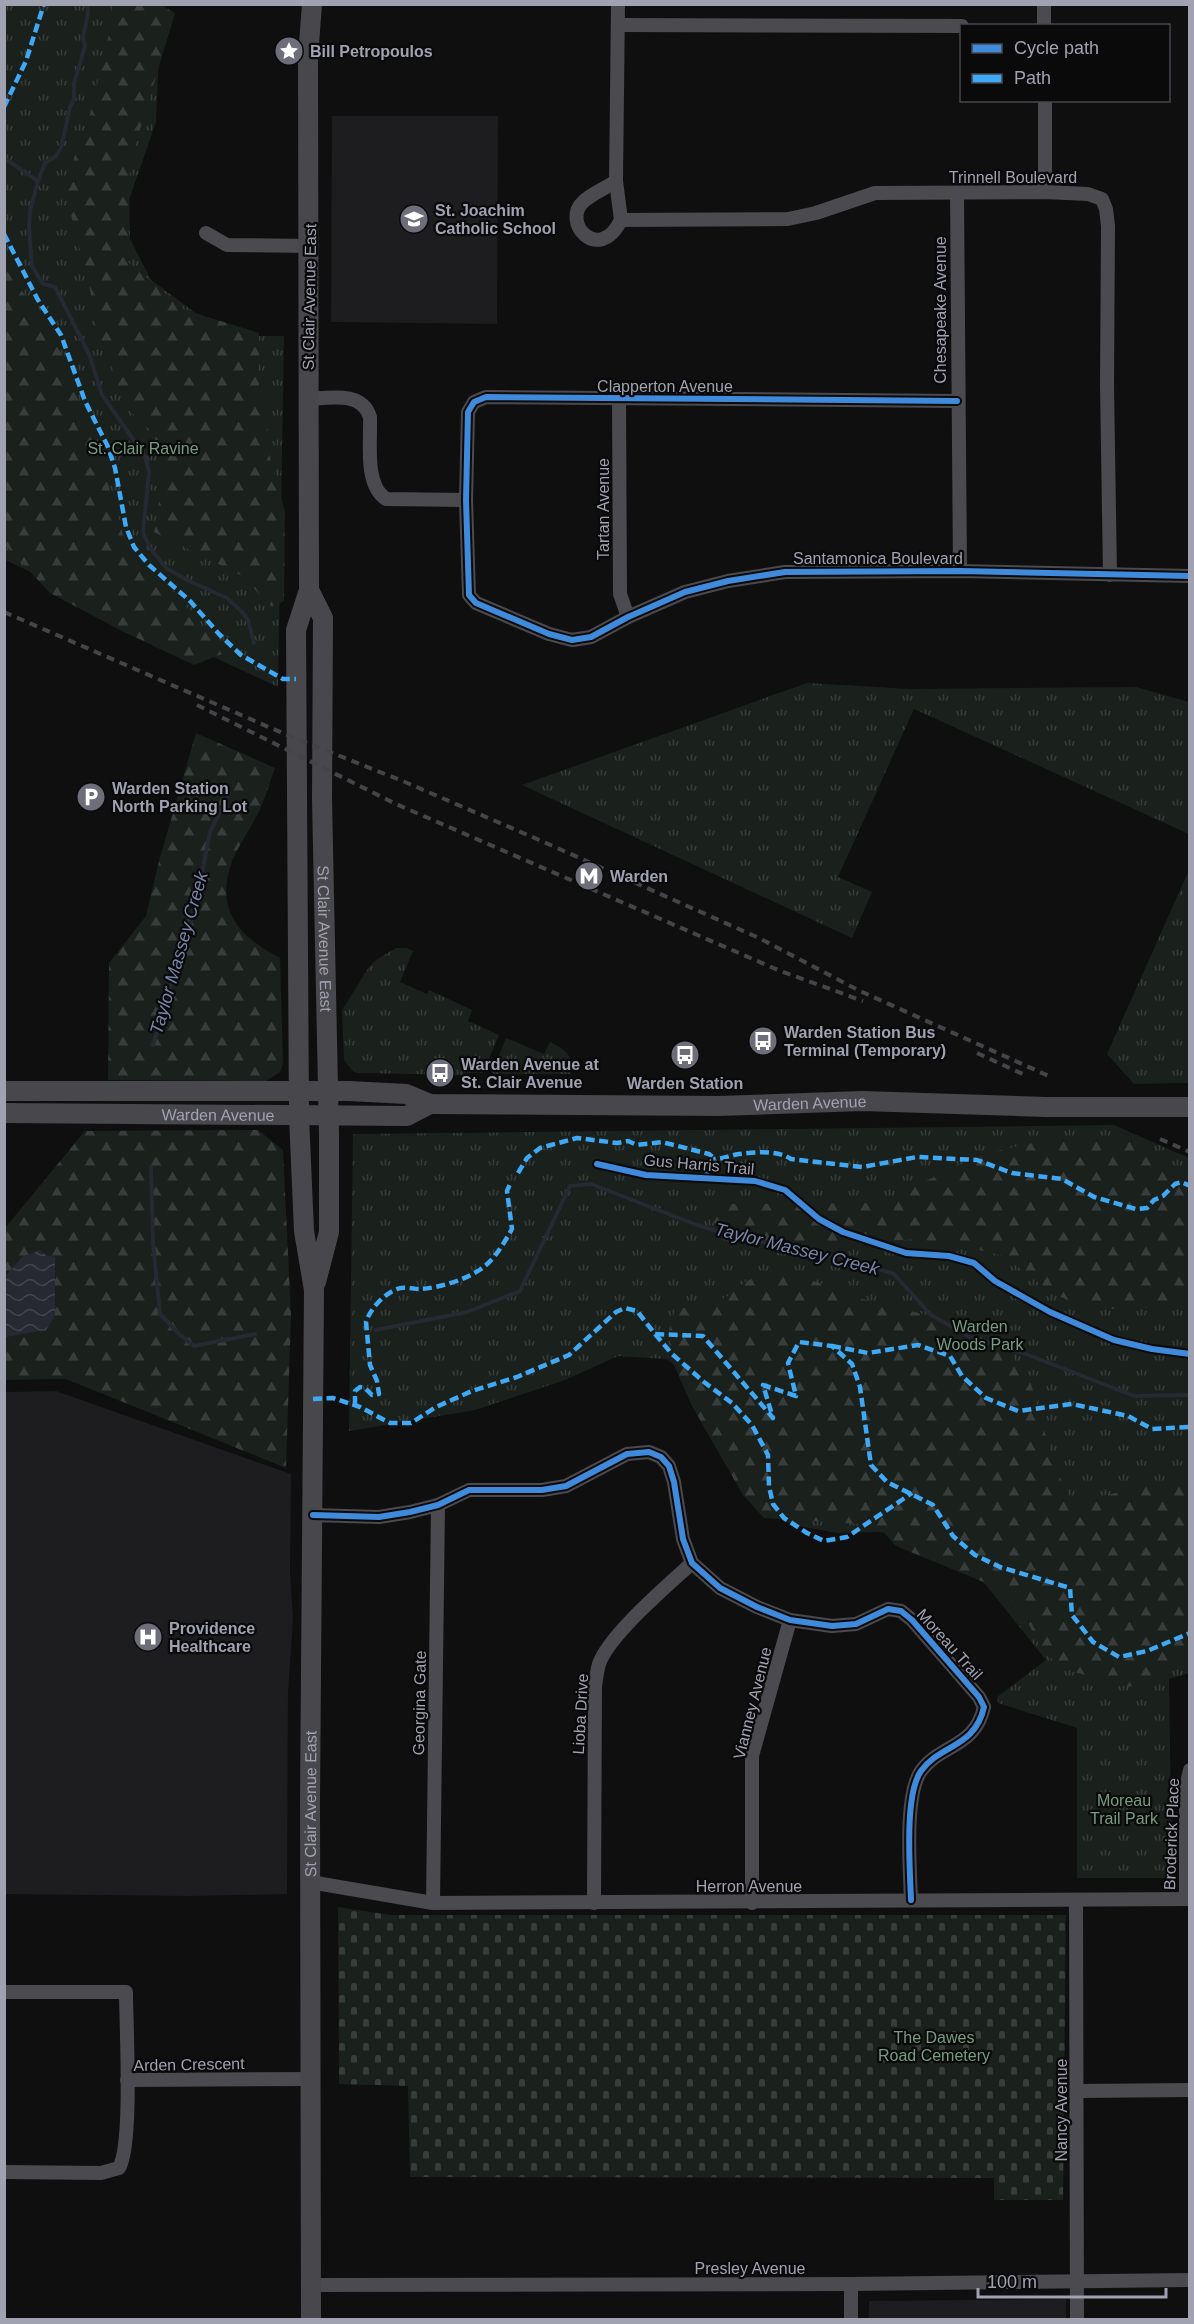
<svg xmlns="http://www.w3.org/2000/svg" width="1194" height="2324" font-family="Arial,sans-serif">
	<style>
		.built { fill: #1d1c1e }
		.grass { fill: url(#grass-tufts) }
		.forest { fill: url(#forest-firs) }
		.cemetery { fill: url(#cemetery-stones) }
		.water { fill: url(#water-waves) }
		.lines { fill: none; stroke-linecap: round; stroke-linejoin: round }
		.stream { stroke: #262932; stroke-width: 4 }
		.minor { stroke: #4a4a4f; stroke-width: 14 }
		.secondary { stroke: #48484c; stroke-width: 20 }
		.rail { stroke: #454549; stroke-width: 4; stroke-dasharray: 8 6; stroke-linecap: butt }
		.quiet { stroke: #3fa9f5; stroke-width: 4.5; stroke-dasharray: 9 4.5; stroke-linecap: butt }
		.cycleway-casing { stroke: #0a0a0b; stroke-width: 10 }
		.cycleway { stroke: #408adc; stroke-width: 6 }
		.labels { text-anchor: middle; stroke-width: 4.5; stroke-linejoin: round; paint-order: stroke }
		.poi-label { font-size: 16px; font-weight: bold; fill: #a0a1b1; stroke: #0a0a0b; text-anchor: start }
		.street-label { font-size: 16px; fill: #a0a1b1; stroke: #0a0a0b }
		.park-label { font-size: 16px; fill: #779c82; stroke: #0a0a0b }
		.water-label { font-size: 18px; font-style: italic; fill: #7786ac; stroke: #0a0a0b }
	</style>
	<defs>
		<pattern id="grass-tufts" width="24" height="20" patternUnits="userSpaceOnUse" patternTransform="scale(1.5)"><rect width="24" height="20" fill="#1a201c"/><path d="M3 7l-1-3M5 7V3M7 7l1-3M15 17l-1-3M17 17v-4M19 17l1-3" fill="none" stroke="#383d3b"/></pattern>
		<pattern id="forest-firs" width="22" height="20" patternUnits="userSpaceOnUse" patternTransform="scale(1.5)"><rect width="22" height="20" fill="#1a201c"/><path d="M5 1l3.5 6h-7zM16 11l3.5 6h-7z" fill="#383d3b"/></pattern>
		<pattern id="cemetery-stones" width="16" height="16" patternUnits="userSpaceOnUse" patternTransform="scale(1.5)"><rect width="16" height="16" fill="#1a201c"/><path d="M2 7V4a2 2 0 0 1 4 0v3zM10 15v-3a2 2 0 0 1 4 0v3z" fill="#383d3b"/></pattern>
		<pattern id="water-waves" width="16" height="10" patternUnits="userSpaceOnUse" patternTransform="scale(1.5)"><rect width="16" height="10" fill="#262932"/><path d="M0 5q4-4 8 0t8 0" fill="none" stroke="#42454d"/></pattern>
	</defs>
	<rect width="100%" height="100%" fill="#0f0f10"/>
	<!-- built -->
	<g class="built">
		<polygon points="332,116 498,116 497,324 331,322"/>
		<polygon points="56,1391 291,1474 290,1572 293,1618 288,1694 287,1894 188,1896 5,1894 5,1392"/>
		<polygon points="1066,2299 1066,2319 869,2319 869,2301"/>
	</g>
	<!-- grass -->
	<g class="grass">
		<polygon points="5,5 161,5 156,122 129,200 130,239 151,280 227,336 284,336 278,687 5,560"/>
		<polygon points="807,683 910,689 1136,687 1189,702 1189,834 914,709 838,877 872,892 852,938 522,785"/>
		<polygon points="1189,870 1189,1083 1134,1084 1107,1054"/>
		<polygon points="396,948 407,948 413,951 400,982 427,994 429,990 472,1010 468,1021 499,1035 483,1073 468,1073 467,1075 358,1073 353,1071 344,1060 342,1010 369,967 376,960"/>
		<path d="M506,1038l38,16 6,-12c15,7 25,14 20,32h-76l-2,-2z"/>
		<polygon points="1114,1125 1189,1158 1190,1673 1169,1679 1172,1878 1077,1878 1077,1728 998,1703 997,1697 1046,1660 973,1569 933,1540 879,1532 837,1533 793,1525 773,1513 726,1401 666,1359 618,1356 565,1380 475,1410 349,1431 353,1134"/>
	</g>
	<!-- forest -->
	<g class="forest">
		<polygon points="112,5 161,5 175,13 130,163 128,262 185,310 259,333 259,391 267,395 268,450 285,512 284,601 277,605 271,606 242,576 154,532 162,485 160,449 148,428 127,408 94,321 91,294 64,187 90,114 109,34"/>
		<polygon points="5,257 22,291 60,350 101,460 127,548 178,596 222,654 194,665 122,631 50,593 5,545"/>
		<path d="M196,733l79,35c-5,12 -8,26 -14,39 -8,18 -20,34 -28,52 -19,49 4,77 47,99l3,105 -3,9 -14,9 -158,-1 1,-117 37,-47 13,-55z"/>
		<polygon points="258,1130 283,1150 291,1315 286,1468 66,1379 5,1380 5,1228 85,1131"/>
		<polygon points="1065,1136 1134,1139 1177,1171 1189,1184 1189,1307 1181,1306 1088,1310 1053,1293 1003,1256 964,1246 917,1239 801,1247 767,1246 733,1236 709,1219 710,1210 715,1204 879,1203 983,1154"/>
		<polygon points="772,1270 827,1285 850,1296 975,1327 1005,1345 1031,1384 1055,1467 1072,1503 1172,1480 1189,1482 1189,1661 1158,1679 1128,1687 1071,1671 1043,1653 1024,1614 1003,1590 896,1546 877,1525 764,1518 743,1495 692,1406 674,1365 669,1330 675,1310 725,1298 745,1282"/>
	</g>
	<!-- cemetery -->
	<polygon class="cemetery" points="338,1907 390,1915 1066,1915 1063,2200 994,2200 994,2178 410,2177 408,2086 339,2084"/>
	<!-- water -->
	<polygon class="water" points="40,1250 46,1255 55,1257 55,1316 46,1330 6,1337 5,1277 22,1257"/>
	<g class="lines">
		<!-- stream -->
		<g class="stream">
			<polyline points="87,4 88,14 83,37 85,46 74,83 74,98 70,107 61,148 56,156 45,163 38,181 30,211 29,228 32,266 43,284 55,287 89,354 102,395 145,456 149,472 143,532 150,548 166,568 189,581 227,598 242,612 248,620 254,643"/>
			<polyline points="4,158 38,181"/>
			<polyline points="153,1045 196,903 210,832 229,793"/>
			<polyline points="151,1167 153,1242 160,1314 179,1334 194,1346 255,1334"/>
			<polyline points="376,1330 467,1312 520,1291 570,1186 591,1184 697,1225 737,1237 852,1260 894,1274 931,1315 972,1338 1026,1354 1134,1396 1190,1395"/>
		</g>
		<!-- minor -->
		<g class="minor">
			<polyline points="618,4 616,181 621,220 788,219 816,213 875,193 1045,192 1088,194 1102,199 1106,209 1108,226 1107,385 1110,575"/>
			<polyline points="619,25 962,26"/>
			<polyline points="1044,26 1044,4"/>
			<polyline points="1045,100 1045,192"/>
			<path d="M616,181c-10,7 -23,12 -32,20 -24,21 15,64 37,19"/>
			<polyline points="957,193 960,571"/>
			<polyline points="206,233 227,245 310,246"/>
			<path d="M308,399c22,-1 54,-8 62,18 1,24 -6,68 16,82l80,1"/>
			<polyline points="619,400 620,594 628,617"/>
			<polyline points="957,401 486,397 474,402 468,412 466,500 469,595 476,603 549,634 572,640 591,637 628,617 685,592 728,581 785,572 960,571 1190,576"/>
			<path d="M313,1515l66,2 31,-5 28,-7 31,-15h73l24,-4 61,-32 22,-2 12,5 8,9 5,16 9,57 9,24 28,25 37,19 33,13 42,6 24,-2 32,-15 13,2 11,9 67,77 5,10c-9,41 -44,37 -63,64 -17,24 -11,99 -10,129"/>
			<polyline points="310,1882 433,1903 1190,1899"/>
			<polyline points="1186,1899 1186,1787 1190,1770"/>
			<polyline points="1076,1901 1077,2320"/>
			<polyline points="433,1903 438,1505"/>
			<path d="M594,1903l1,-216c1,-8 2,-16 4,-23 10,-29 69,-79 93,-101"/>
			<polyline points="752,1903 752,1756 790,1620"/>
			<path d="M4,1992h122c0,34 7,152 -7,176l-18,5 -97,-1"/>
			<polyline points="127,2080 311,2079"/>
			<polyline points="1078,2091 1190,2090"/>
			<polyline points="851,2284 851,2320"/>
			<polyline points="311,2285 851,2284 1190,2280"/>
		</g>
		<!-- secondary -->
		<g class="secondary">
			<path id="s1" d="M309,590l14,28 -1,181 7,337v96l-13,50"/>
			<path id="s2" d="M4,1091h345l57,3 24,10 289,2 143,-5 184,6h144"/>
			<path id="s3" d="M4,1113l403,3 23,-12"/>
			<path id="s4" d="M311,2320l-1,-520 4,-510 -10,-59 -5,-115 -3,-486 13,-40 -1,-533 4,-53"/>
		</g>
		<!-- rail -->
		<g class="rail">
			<polyline points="4,612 287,735 405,782 537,839 759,938 860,991 1051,1077"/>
			<polyline points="197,705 396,804 778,970 863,1001"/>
			<polyline points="977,1053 1027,1076"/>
			<polyline points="1160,1139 1190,1152"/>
		</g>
		<!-- quiet -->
		<g class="quiet">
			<polyline points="4,107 26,61 44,4"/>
			<polyline points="4,234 38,300 61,335 85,401 108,447 115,468 126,527 134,547 149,565 190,601 219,634 241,655 283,679 296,679"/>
			<polyline points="518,1173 527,1158 540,1148 577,1138 617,1143 628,1141 637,1145 662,1142 709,1154 715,1159"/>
			<path d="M704,1178l11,-19c9,0 16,-4 24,-5 16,-2 38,-4 52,5l71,8 55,-10 60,3 35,13 50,6 32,18 42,12 11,-1 7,-8 9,-4 12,-12 7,-2 8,4"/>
			<polyline points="655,1334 672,1354 704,1382 732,1403 752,1425 768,1455 769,1486 773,1504 784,1518 807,1533 824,1541 847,1537 912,1493"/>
			<polyline points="832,1346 868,1353 918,1345 950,1356 962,1376 986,1398 1018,1411 1072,1404 1128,1416 1152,1429 1190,1427"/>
			<polyline points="313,1399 333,1398 360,1407 390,1423 411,1423 436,1407 472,1391 517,1377 569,1355 616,1312 625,1308 637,1311 655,1334 703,1336 773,1418 763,1385 796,1396 788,1363 799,1342 832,1346 852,1364 860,1387 871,1465 887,1482 933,1505 953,1536 975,1555 1000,1567 1070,1588 1072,1615 1093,1642 1119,1657 1147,1651 1190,1633"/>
			<path d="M355,1405v-14l5,-4 5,1 7,7 7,-1 -2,-13 -7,-16 -4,-43c4,-13 18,-28 31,-33 6,-3 16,0 23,0 19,-1 45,-9 61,-20 14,-10 23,-26 31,-40l-5,-38 3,-7"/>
		</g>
		<!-- cycleway casing -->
		<g class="cycleway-casing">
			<g id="cycleway">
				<polyline points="957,401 486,397 474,402 468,412 466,500 469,595 476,603 549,634 572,640 591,637 628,617 685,592 728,581 785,572 960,571 1190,576"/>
				<polyline points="597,1164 646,1175 755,1181 785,1190 819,1219 843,1232 906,1253 949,1256 974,1263 995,1281 1050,1312 1114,1340 1152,1349 1190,1354"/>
				<path d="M313,1515l66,2 31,-5 28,-7 31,-15h73l24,-4 61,-32 22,-2 12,5 8,9 5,16 9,57 9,24 28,25 37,19 33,13 42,6 24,-2 32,-15 13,2 11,9 67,77 5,10c-9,41 -44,37 -63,64 -17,24 -11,99 -10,129"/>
			</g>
		</g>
		<!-- cycleway -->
		<use href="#cycleway" class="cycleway"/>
	</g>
	<!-- icons -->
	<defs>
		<g id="sight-disc" transform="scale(1.5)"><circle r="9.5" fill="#6d6e79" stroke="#0a0a0b"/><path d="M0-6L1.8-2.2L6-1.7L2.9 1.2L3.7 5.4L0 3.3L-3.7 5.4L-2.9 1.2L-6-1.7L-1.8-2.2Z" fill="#fff"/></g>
		<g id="school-disc" transform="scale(1.5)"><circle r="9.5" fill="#6d6e79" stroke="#0a0a0b"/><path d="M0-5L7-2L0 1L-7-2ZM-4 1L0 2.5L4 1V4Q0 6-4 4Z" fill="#fff"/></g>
		<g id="parking-disc" transform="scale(1.5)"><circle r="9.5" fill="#6d6e79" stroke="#0a0a0b"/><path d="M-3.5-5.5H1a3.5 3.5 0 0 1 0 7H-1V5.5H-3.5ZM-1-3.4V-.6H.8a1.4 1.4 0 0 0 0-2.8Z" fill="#fff"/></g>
		<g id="metro-disc" transform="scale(1.5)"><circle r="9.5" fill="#6d6e79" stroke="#0a0a0b"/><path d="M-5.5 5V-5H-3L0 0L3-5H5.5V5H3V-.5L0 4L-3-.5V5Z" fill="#fff"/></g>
		<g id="bus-disc" transform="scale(1.5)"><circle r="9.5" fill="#6d6e79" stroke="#0a0a0b"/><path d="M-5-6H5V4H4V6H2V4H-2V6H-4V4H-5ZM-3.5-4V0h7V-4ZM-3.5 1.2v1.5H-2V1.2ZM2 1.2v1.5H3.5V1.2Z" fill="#fff"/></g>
		<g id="hospital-disc" transform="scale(1.5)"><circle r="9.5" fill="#6d6e79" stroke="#0a0a0b"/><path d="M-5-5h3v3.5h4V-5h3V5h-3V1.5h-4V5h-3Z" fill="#fff"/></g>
	</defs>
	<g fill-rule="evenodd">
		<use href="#sight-disc" x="289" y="51"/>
		<use href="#school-disc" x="414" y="219"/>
		<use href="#parking-disc" x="91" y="797"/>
		<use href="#metro-disc" x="589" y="876"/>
		<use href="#bus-disc" x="763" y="1041"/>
		<use href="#bus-disc" x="685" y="1055"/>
		<use href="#bus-disc" x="440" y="1073"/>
		<use href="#hospital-disc" x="148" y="1637"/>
	</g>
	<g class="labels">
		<!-- poi labels -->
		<g class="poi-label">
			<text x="310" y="57">Bill Petropoulos</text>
			<text x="435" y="216">St. Joachim<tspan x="435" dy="18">Catholic School</tspan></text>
			<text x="112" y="794">Warden Station<tspan x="112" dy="18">North Parking Lot</tspan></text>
			<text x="610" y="882">Warden</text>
			<text x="784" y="1038">Warden Station Bus<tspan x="784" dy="18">Terminal (Temporary)</tspan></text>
			<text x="461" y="1070">Warden Avenue at<tspan x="461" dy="18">St. Clair Avenue</tspan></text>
			<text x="685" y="1089" text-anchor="middle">Warden Station</text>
			<text x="169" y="1634">Providence<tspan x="169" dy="18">Healthcare</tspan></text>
		</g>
		<!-- street labels -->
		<g class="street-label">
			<text x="1013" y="183">Trinnell Boulevard</text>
			<text transform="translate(309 297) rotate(-89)" y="6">St Clair Avenue East</text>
			<text transform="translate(940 310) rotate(-90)" y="6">Chesapeake Avenue</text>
			<text x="665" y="392">Clapperton Avenue</text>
			<text transform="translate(603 509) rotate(-90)" y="6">Tartan Avenue</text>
			<text x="878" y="564">Santamonica Boulevard</text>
			<text dy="6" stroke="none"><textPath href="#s1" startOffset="352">St Clair Avenue East</textPath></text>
			<text dy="6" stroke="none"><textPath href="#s2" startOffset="808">Warden Avenue</textPath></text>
			<text dy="6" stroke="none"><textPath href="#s3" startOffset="214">Warden Avenue</textPath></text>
			<text transform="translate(699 1164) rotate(5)" y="6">Gus Harris Trail</text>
			<text transform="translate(950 1644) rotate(48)" y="6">Moreau Trail</text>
			<text transform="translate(419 1703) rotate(-89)" y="6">Georgina Gate</text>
			<text transform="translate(752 1703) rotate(-76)" y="6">Vianney Avenue</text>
			<text transform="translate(580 1714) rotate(-87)" y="6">Lioba Drive</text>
			<text dy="6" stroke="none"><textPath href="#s4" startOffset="516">St Clair Avenue East</textPath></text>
			<text transform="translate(1171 1834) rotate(-88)" y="6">Broderick Place</text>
			<text x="749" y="1892">Herron Avenue</text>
			<text transform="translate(189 2064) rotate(-1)" y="6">Arden Crescent</text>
			<text transform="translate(1061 2110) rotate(-90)" y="6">Nancy Avenue</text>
			<text x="750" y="2274">Presley Avenue</text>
		</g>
		<!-- park labels -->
		<g class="park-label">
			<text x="143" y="454">St. Clair Ravine</text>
			<text x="980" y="1332">Warden<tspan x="980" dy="18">Woods Park</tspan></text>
			<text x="1124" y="1806">Moreau<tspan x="1124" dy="18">Trail Park</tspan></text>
			<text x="934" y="2043">The Dawes<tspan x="934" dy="18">Road Cemetery</tspan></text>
		</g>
		<!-- water labels -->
		<g class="water-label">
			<text transform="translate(179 953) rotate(-74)" y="6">Taylor Massey Creek</text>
			<text transform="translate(797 1249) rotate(14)" y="6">Taylor Massey Creek</text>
		</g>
	</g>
	<!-- border -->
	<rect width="1194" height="2324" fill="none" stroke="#a0a1b1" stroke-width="12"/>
	<!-- legend -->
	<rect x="960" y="24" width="210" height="78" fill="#0a0a0b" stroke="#46464d" stroke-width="1.5"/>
	<rect x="972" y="44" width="30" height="9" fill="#408adc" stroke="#46464d" stroke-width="1.5"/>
	<text x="1014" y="54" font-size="18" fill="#a0a1b1">Cycle path</text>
	<rect x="972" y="74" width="30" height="9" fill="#3fa9f5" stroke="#46464d" stroke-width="1.5"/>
	<text x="1014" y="84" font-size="18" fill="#a0a1b1">Path</text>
	<!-- scale -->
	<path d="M978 2288v9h188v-9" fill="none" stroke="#a0a1b1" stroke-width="3"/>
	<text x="987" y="2288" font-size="18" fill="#a0a1b1" stroke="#0a0a0b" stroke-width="4.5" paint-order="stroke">100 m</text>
</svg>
